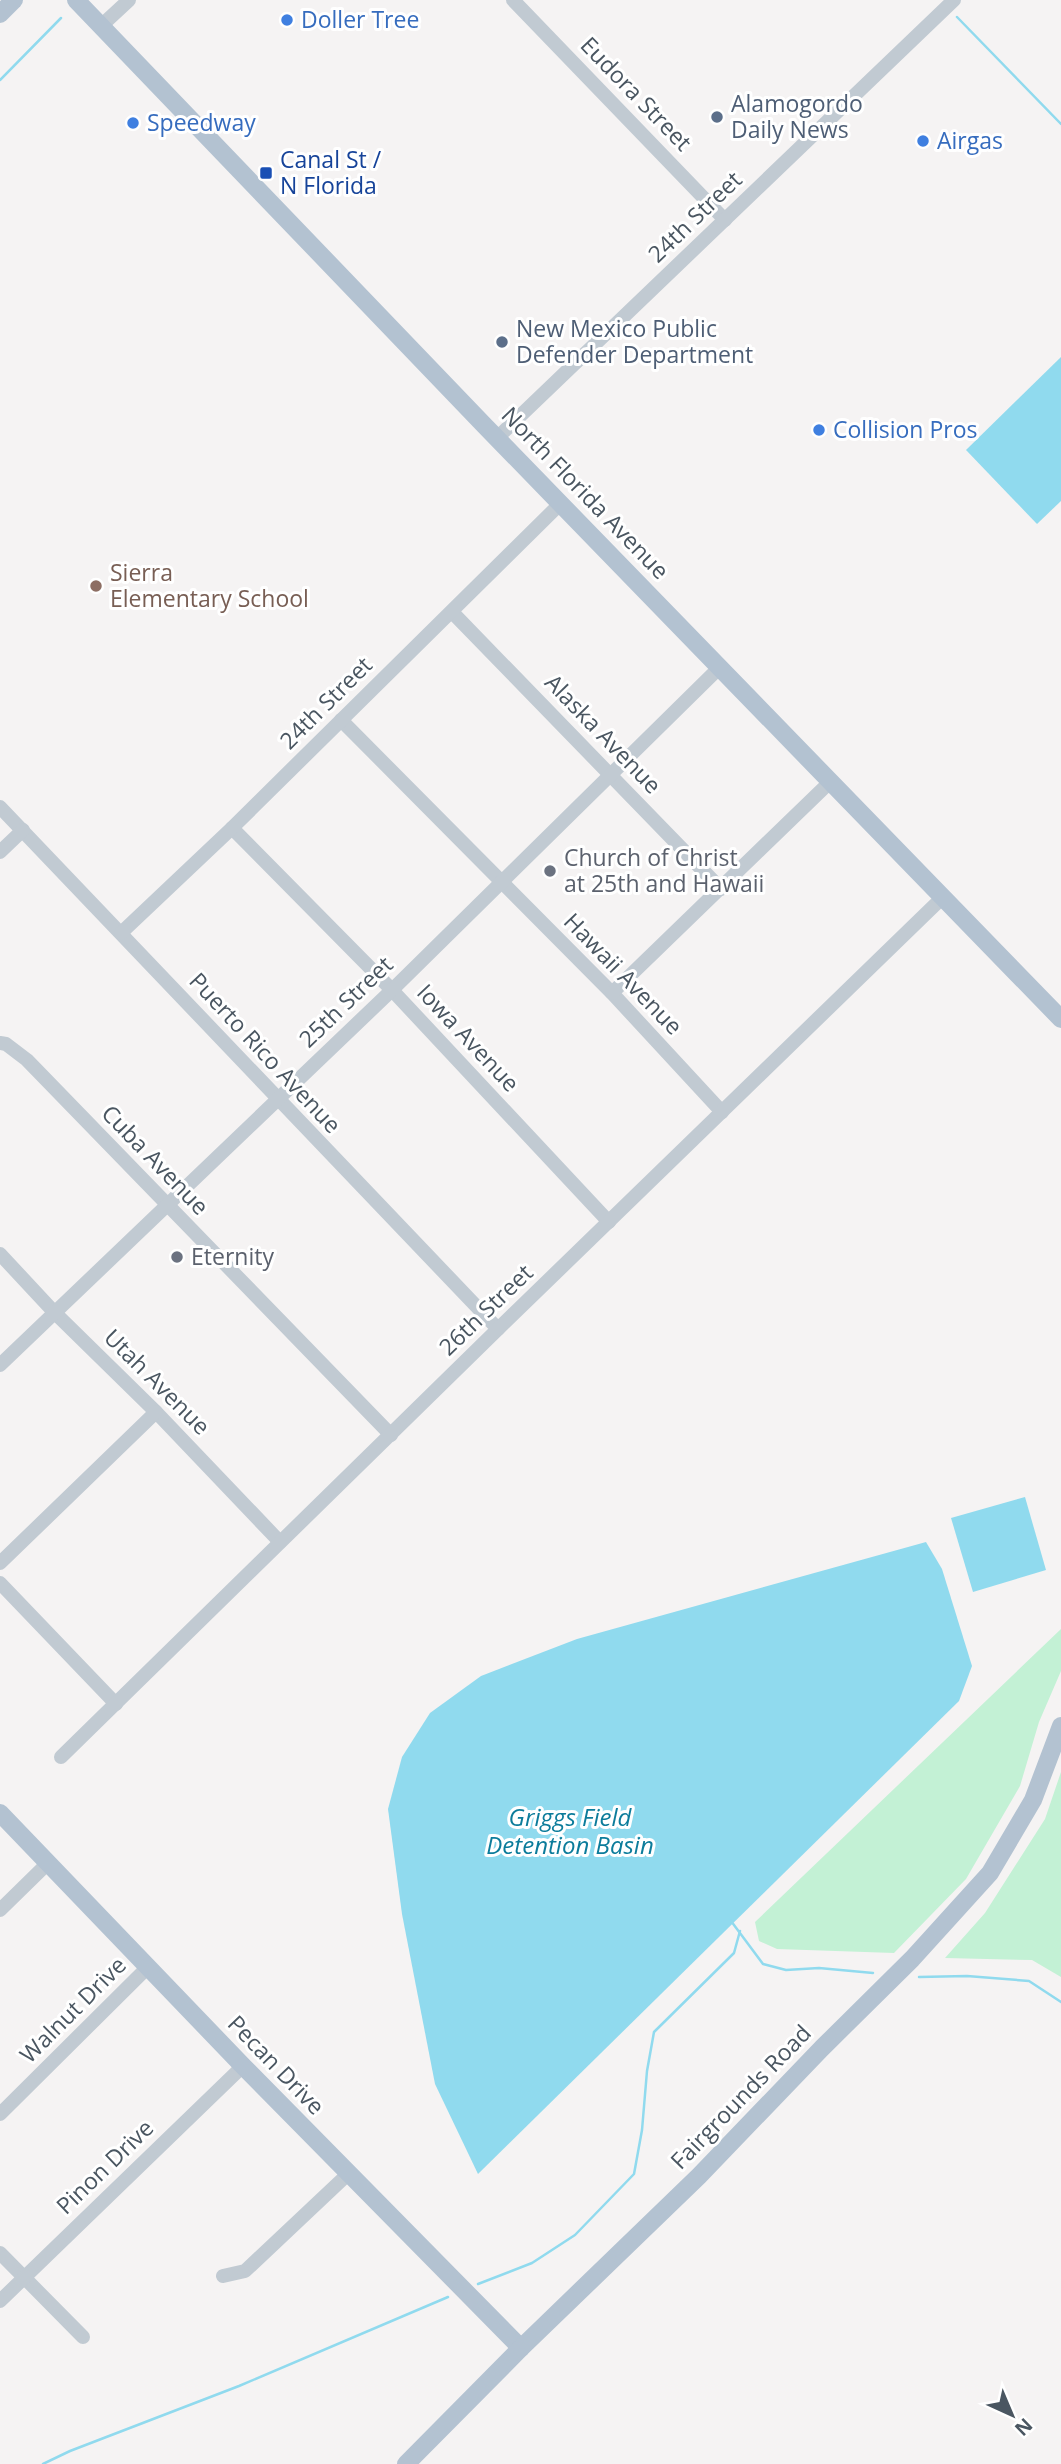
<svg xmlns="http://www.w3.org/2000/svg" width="1061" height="2464" font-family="'Open Sans',sans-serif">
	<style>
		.green { fill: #c3f1d5 }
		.water { fill: #90daee }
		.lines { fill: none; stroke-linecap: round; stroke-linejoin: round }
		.stream { stroke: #90daee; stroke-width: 2.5 }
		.minor { stroke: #c1cad2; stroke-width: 14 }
		.major { stroke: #b3c2d1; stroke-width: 18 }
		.shop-dot { fill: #3f7fe0; stroke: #fff; stroke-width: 2.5 }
		.service-dot { fill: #5c6f8a; stroke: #fff; stroke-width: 2.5 }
		.transit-dot { fill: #1a4fb4; stroke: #fff; stroke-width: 2.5 }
		.education-dot { fill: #8d6e63; stroke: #fff; stroke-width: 2.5 }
		.worship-dot { fill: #6b7280; stroke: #fff; stroke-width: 2.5 }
		.labels { text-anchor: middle; stroke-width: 6; stroke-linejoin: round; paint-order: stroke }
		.shop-label { font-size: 23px; fill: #366cbe; stroke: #fff; text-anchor: start }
		.street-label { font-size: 23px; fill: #4a5661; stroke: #fff }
		.service-label { font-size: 23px; fill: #4e5e75; stroke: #fff; text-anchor: start }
		.transit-label { font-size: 23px; fill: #164399; stroke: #fff; text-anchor: start }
		.education-label { font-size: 23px; fill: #785e54; stroke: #fff; text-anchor: start }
		.worship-label { font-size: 23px; fill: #5b616d; stroke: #fff; text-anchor: start }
		.water-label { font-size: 24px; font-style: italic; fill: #0c7c9b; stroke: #fff }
	</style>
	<rect width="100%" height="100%" fill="#f5f3f3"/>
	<!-- green -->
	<g class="green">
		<polygon points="1061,1629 1061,1671 1039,1722 1020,1786 966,1879 894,1953 777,1949 759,1941 755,1922"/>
		<polygon points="1061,1772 1061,1977 1032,1960 945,1958 985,1913 1045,1819"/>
	</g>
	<!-- water -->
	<g class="water">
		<polygon points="1061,357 1061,501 1037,524 966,450"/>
		<polygon points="1025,1497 1046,1570 973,1592 951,1518"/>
		<polygon points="926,1542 942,1569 972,1666 959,1701 478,2174 435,2084 402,1914 388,1809 402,1757 430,1713 481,1676 577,1639"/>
	</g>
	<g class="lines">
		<!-- stream -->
		<g class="stream">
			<polyline points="957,17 1061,124"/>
			<polyline points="0,80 61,18"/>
			<polyline points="731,1921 763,1964 786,1970 819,1968 873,1973"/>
			<polyline points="919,1977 967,1976 1029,1981 1061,2002"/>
			<polyline points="478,2284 532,2263 575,2235 634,2174 642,2130 647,2071 654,2032 734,1953 740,1931"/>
			<polyline points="43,2464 70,2451 239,2386 448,2297"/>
		</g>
		<!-- minor -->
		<g class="minor">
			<polyline points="513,0 725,220"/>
			<polyline points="101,26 129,0"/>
			<polyline points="497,438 954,0"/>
			<polyline points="452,612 721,889"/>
			<polyline points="341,720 612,993 722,1112"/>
			<polyline points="0,807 498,1329"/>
			<polyline points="232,828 392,990 609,1222"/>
			<polyline points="0,852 23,830"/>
			<polyline points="121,933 232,828 561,503"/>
			<polyline points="612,993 831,781"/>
			<polyline points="0,1043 6,1044 27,1060 391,1435"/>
			<polyline points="0,1254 54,1312 156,1412 280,1542"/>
			<polyline points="0,1365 392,990 720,667"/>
			<polyline points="0,1563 156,1412"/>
			<polyline points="0,1583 116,1704"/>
			<polyline points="61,1757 498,1329 943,897"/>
			<polyline points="0,1910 47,1864"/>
			<polyline points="0,2114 148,1967"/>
			<polyline points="0,2253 83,2337"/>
			<polyline points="223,2276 245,2271 348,2174"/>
			<polyline points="0,2301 243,2066"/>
		</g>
		<!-- major -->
		<g class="major">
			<polyline points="76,0 484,425 1061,1019"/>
			<polyline points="0,14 14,0"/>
			<polyline points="0,1813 243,2066 521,2348"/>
			<polyline points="406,2464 521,2348 699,2176 822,2048 912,1959 990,1873 1033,1800 1061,1726"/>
		</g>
	</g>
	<!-- markers -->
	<g class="shop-dot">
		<circle cx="287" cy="20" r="7"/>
		<circle cx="133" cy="123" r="7"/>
		<circle cx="923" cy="141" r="7"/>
		<circle cx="819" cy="430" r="7"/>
	</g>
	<g class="service-dot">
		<circle cx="717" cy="117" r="7"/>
		<circle cx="502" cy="342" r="7"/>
	</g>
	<rect class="transit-dot" x="259" y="166" width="14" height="14" rx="3.5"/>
	<circle class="education-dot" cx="96" cy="586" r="7"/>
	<g class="worship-dot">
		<circle cx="550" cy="871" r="7"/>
		<circle cx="177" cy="1257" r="7"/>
	</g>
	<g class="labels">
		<!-- shop labels -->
		<g class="shop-label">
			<text x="301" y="28">Doller Tree</text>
			<text x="147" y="131">Speedway</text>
			<text x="937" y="149">Airgas</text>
			<text x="833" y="438">Collision Pros</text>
		</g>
		<!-- street labels -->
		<g class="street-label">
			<text transform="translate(636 94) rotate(46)" y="8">Eudora Street</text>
			<text transform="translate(695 217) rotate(-44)" y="8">24th Street</text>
			<text transform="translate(585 493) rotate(46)" y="8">North Florida Avenue</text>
			<text transform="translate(326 703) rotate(-45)" y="8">24th Street</text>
			<text transform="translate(603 734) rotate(46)" y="8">Alaska Avenue</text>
			<text transform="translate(623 974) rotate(46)" y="8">Hawaii Avenue</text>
			<text transform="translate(346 1002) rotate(-44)" y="8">25th Street</text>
			<text transform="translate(468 1038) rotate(47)" y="8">Iowa Avenue</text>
			<text transform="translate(265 1053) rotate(47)" y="8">Puerto Rico Avenue</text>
			<text transform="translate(155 1160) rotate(46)" y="8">Cuba Avenue</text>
			<text transform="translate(486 1310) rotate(-44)" y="8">26th Street</text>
			<text transform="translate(157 1382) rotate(45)" y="8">Utah Avenue</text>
			<text transform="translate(73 2010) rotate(-45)" y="8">Walnut Drive</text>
			<text transform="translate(276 2065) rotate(46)" y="8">Pecan Drive</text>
			<text transform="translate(741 2097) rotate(-46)" y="8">Fairgrounds Road</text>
			<text transform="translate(105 2167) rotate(-44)" y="8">Pinon Drive</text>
		</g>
		<!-- service labels -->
		<g class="service-label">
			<text x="731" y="112">Alamogordo<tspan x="731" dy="26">Daily News</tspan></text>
			<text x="516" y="337">New Mexico Public<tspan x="516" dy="26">Defender Department</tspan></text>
		</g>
		<!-- transit labels -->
		<g class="transit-label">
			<text x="280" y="168">Canal St /<tspan x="280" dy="26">N Florida</tspan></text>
		</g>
		<!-- education labels -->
		<g class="education-label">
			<text x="110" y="581">Sierra<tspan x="110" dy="26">Elementary School</tspan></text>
		</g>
		<!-- worship labels -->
		<g class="worship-label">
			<text x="564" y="866">Church of Christ<tspan x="564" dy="26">at 25th and Hawaii</tspan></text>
			<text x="191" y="1265">Eternity</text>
		</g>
		<!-- water labels -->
		<g class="water-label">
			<text x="570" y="1826">Griggs Field<tspan x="570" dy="28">Detention Basin</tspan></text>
		</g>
	</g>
	<!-- north arrow -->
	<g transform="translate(1012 2415) rotate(136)" stroke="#ffffff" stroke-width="5" paint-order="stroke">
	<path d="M0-5L12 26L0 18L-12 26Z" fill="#4a5661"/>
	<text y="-10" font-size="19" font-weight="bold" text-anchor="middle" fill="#4a5661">N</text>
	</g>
</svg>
